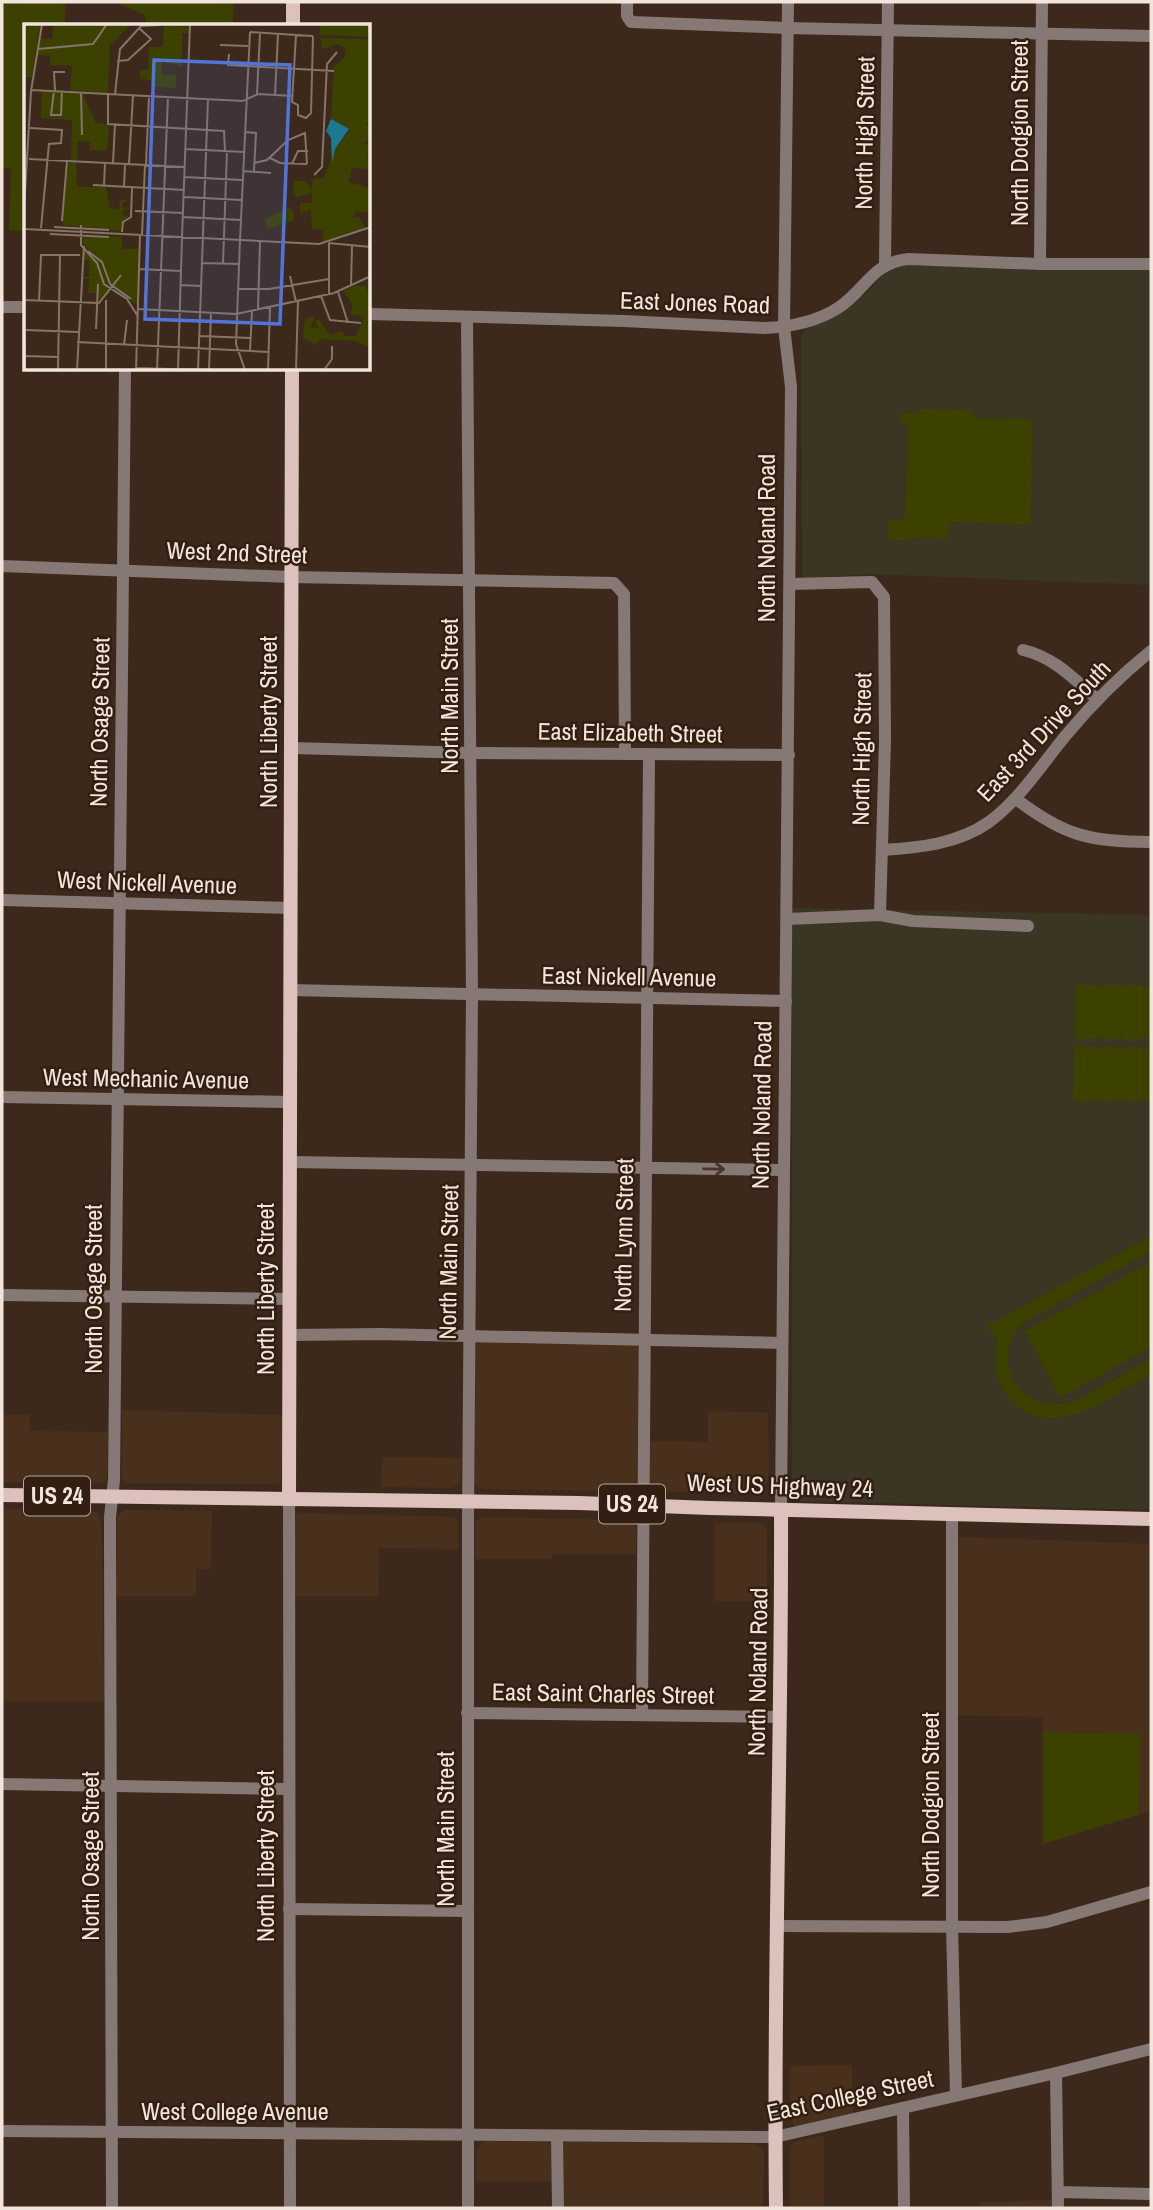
<svg xmlns="http://www.w3.org/2000/svg" width="1153" height="2210" font-family="'Archivo Narrow',sans-serif">
	<style>
		.built { fill: #49301d }
		.education { fill: #3b3523 }
		.green { fill: #3c4100 }
		.lines { fill: none; stroke-linecap: round; stroke-linejoin: round }
		.minor { stroke: #857875; stroke-width: 12 }
		.major { stroke: #dcc1bc; stroke-width: 14 }
		.oneway { stroke: #47352a }
		.labels { text-anchor: middle; stroke-width: 5; stroke-linejoin: round; paint-order: stroke }
		.shield { fill: #321f11; stroke: #b8aa9f; stroke-width: 2 }
		.shield-label { font-size: 23px; font-weight: bold; fill: #f2e5dc }
		.street-label { font-size: 24px; fill: #f2e5dc; stroke: #321f11 }
		.inset-road { fill: none; stroke: #857468; stroke-width: 2 }
		.view { fill: #5274d9; fill-opacity: 0.15; stroke: #5274d9; stroke-width: 3.5 }
		.inset-edge { fill: none; stroke: #f2e5dc; stroke-width: 3.5 }
	</style>
	<rect width="100%" height="100%" fill="#3c291b"/>
	<!-- built -->
	<g class="built">
		<polygon points="474,1341 632,1344 637,1347 639,1351 637,1480 635,1488 630,1491 483,1489 476,1486 473,1481"/>
		<polygon points="122,1410 283,1415 281,1481 277,1484 125,1483 122,1479"/>
		<polygon points="708,1411 768,1413 769,1468 767,1483 761,1491 755,1494 652,1491 650,1486 649,1441 708,1442"/>
		<polygon points="2,1415 30,1415 30,1431 108,1432 107,1481 101,1483 2,1482"/>
		<polygon points="382,1457 462,1458 460,1478 457,1485 452,1488 381,1487"/>
		<polygon points="2,1509 90,1510 98,1513 102,1528 104,1701 2,1701"/>
		<polygon points="125,1510 212,1511 211,1569 196,1569 196,1596 116,1596 117,1516"/>
		<polygon points="298,1513 454,1517 458,1520 458,1549 379,1548 378,1596 293,1596 294,1518"/>
		<polygon points="481,1517 627,1520 633,1523 636,1527 636,1554 552,1554 552,1559 475,1559 475,1525 477,1520"/>
		<polygon points="715,1523 760,1523 764,1525 767,1531 767,1601 715,1601"/>
		<polygon points="959,1537 1151,1544 1151,1811 1138,1815 1140,1733 1043,1732 1043,1717 958,1715"/>
		<polygon points="852,2065 853,2116 795,2127 790,2118 790,2066"/>
		<polygon points="824,2135 824,2208 790,2208 790,2146 795,2142"/>
		<polygon points="486,2141 754,2144 761,2147 764,2151 763,2208 553,2208 553,2182 476,2181 476,2154 479,2147"/>
		<polygon points="1053,2200 1053,2208 980,2208 980,2202"/>
	</g>
	<!-- education -->
	<g class="education">
		<polygon points="900,264 1151,269 1151,585 869,574 802,579 801,336 804,331 864,295 888,269"/>
		<polygon points="792,908 1151,915 1151,1510 792,1501"/>
	</g>
	<!-- green -->
	<g class="green">
		<polygon points="2,2 73,2 65,4 65,26 26,26 26,231 9,230 11,169 2,168"/>
		<polygon points="115,2 233,2 233,26 147,26 145,15"/>
		<polygon points="918,409 972,410 973,418 1033,419 1030,525 950,522 949,538 908,537 907,541 888,540 889,520 905,519 908,424 900,423 900,413 917,413"/>
		<polygon points="1075,985 1097,985 1100,988 1103,985 1118,985 1121,988 1124,985 1140,985 1143,988 1151,985 1151,1040 1142,1037 1139,1040 1124,1040 1120,1036 1117,1039 1103,1039 1099,1036 1096,1039 1075,1039"/>
		<polygon points="1074,1046 1096,1047 1099,1050 1102,1047 1118,1047 1121,1050 1124,1047 1140,1047 1142,1050 1151,1048 1151,1102 1142,1099 1139,1101 1123,1101 1120,1098 1117,1101 1101,1101 1098,1098 1095,1101 1073,1101"/>
		<path d="M1151,1236v15l-127,71c-41,39 1,100 55,77l72,-40v15c-39,22 -102,72 -142,24 -15,-18 -16,-40 -11,-62l-5,2 -5,-13z"/>
		<polygon points="1151,1262 1151,1347 1060,1398 1025,1331"/>
		<polygon points="1043,1732 1141,1733 1138,1815 1043,1844"/>
	</g>
	<g class="lines">
		<!-- minor -->
		<g class="minor">
			<polyline points="627,2 627,16 631,22 787,28 1151,36"/>
			<polyline points="885,264 888,2"/>
			<polyline points="1040,264 1042,2"/>
			<polyline points="2,307 26,307"/>
			<path d="M369,314l255,7 140,7c26,-1 52,-6 74,-20 28,-18 33,-45 70,-49l132,5h111"/>
			<polyline points="467,317 472,995 468,1517 468,2208"/>
			<polyline points="2,566 291,577 614,583 624,594 625,754"/>
			<polyline points="790,584 872,582 884,597 885,740 880,915"/>
			<path d="M1023,650c31,7 51,29 74,49"/>
			<polyline points="292,748 471,753 789,755"/>
			<path d="M1016,799c50,38 73,42 135,43"/>
			<path d="M882,850c36,-2 76,-6 107,-28 32,-24 53,-58 78,-88 26,-31 53,-58 84,-83"/>
			<polyline points="2,900 291,908"/>
			<polyline points="787,919 880,915 913,921 1028,926"/>
			<polyline points="290,990 786,1001"/>
			<polyline points="2,1097 290,1102"/>
			<polyline points="290,1162 783,1170"/>
			<polyline points="2,1295 289,1299"/>
			<polyline points="289,1335 380,1334 782,1343"/>
			<polyline points="289,1499 290,2208"/>
			<polyline points="781,1510 791,387 784,327 788,2"/>
			<polyline points="952,1514 952,1925 956,2095"/>
			<polyline points="467,1713 780,1717"/>
			<polyline points="642,1715 649,755"/>
			<polyline points="2,1784 288,1789"/>
			<polyline points="289,1909 467,1911"/>
			<polyline points="776,1926 1008,1927 1047,1922 1151,1892"/>
			<polyline points="1056,2073 1058,2208"/>
			<polyline points="903,2108 904,2208"/>
			<polyline points="2,2131 775,2137 1056,2073 1151,2049"/>
			<polyline points="557,2136 558,2208"/>
			<polyline points="1058,2192 1151,2194"/>
			<polyline points="112,2208 110,1546 110,1517 114,1480 125,369"/>
		</g>
		<!-- major -->
		<g class="major">
			<polyline points="293,26 293,2"/>
			<polyline points="2,1495 579,1503 710,1508 1151,1519"/>
			<polyline points="289,1499 292,369"/>
			<path d="M776,2208c-3,-233 6,-465 5,-698"/>
		</g>
	</g>
	<!-- one-way arrows -->
	<defs><path id="oneway-shaft" d="M-6 0H5M1.5-3L5.5 0L1.5 3" fill="none" stroke-width="1.6" stroke-linecap="round" stroke-linejoin="round" transform="scale(1.75)"/></defs>
	<use class="oneway" href="#oneway-shaft" transform="translate(714 1169) rotate(1)"/>
	<g class="labels">
		<!-- shield labels -->
		<g class="shield">
			<rect x="24" y="1476.5" width="66" height="39" rx="5"/>
			<rect x="599" y="1484.5" width="66" height="39" rx="5"/>
		</g>
		<g class="shield-label">
			<text x="57" y="1504">US 24</text>
			<text x="632" y="1512">US 24</text>
		</g>
		<!-- street labels -->
		<g class="street-label">
			<text transform="translate(865 133) rotate(-89)" y="8">North High Street</text>
			<text transform="translate(1020 133) rotate(-90)" y="8">North Dodgion Street</text>
			<text transform="translate(695 303) rotate(2)" y="8">East Jones Road</text>
			<text transform="translate(767 538) rotate(-90)" y="8">North Noland Road</text>
			<text transform="translate(237 553) rotate(2)" y="8">West 2nd Street</text>
			<text transform="translate(450 696) rotate(-90)" y="8">North Main Street</text>
			<text transform="translate(100 722) rotate(-89)" y="8">North Osage Street</text>
			<text transform="translate(269 722) rotate(-90)" y="8">North Liberty Street</text>
			<text transform="translate(1044 731) rotate(-47)" y="8">East 3rd Drive South</text>
			<text transform="translate(630 733) rotate(1)" y="8">East Elizabeth Street</text>
			<text transform="translate(862 749) rotate(-89)" y="8">North High Street</text>
			<text transform="translate(147 883) rotate(2)" y="8">West Nickell Avenue</text>
			<text transform="translate(629 977) rotate(1)" y="8">East Nickell Avenue</text>
			<text transform="translate(146 1079) rotate(1)" y="8">West Mechanic Avenue</text>
			<text transform="translate(762 1105) rotate(-89)" y="8">North Noland Road</text>
			<text transform="translate(624 1235) rotate(-89)" y="8">North Lynn Street</text>
			<text transform="translate(449 1262) rotate(-89)" y="8">North Main Street</text>
			<text transform="translate(94 1289) rotate(-90)" y="8">North Osage Street</text>
			<text transform="translate(266 1289) rotate(-90)" y="8">North Liberty Street</text>
			<text transform="translate(780 1486) rotate(2)" y="8">West US Highway 24</text>
			<text transform="translate(758 1672) rotate(-89)" y="8">North Noland Road</text>
			<text transform="translate(603 1694) rotate(1)" y="8">East Saint Charles Street</text>
			<text transform="translate(931 1805) rotate(-90)" y="8">North Dodgion Street</text>
			<text transform="translate(446 1829) rotate(-90)" y="8">North Main Street</text>
			<text transform="translate(91 1856) rotate(-90)" y="8">North Osage Street</text>
			<text transform="translate(266 1856) rotate(-90)" y="8">North Liberty Street</text>
			<text transform="translate(850 2096) rotate(-12)" y="8">East College Street</text>
			<text x="235" y="2120">West College Avenue</text>
		</g>
	</g>
	<!-- overview -->
	<g transform="translate(24 24)">
		<rect width="346" height="346" fill="#3c291b"/>
		<path d="M0,0h16l-8,53h-8zM30,0h77l-21,22 -2,47 -38,-3 2,-24 -22,-1v-9l-12,-1 2,-17 12,1zM140,0l25,4v5h-7v34l-20,-6v13l14,1v13l-21,-1v-7l-15,-1v-9h8l1,-23h14zM296,0h50v13l-51,-2zM297,14l49,1v82l-4,4 4,2v13l-6,2 6,5 -3,8 3,14 -18,-1 -3,14 21,6v24h-14l-3,5h6l6,11 -42,15v-13l-11,-1 -1,-20 -11,5v-11h12v-10l-17,5 -2,-8 1,-9h11l7,8 1,-10 11,-1 11,-29 14,-18 -18,-12 3,-53 11,-9v-9l-7,-4 -16,5zM18,67l41,2 12,29 14,3 -2,26 -17,-1v-8l-12,-1 -1,20h-6l1,-41 -31,-2zM52,138l1,25h29l4,21 9,1 1,-9 10,-1 -7,4 -1,4 8,1 -7,2v6h6l-6,4 -2,11 -59,-6 6,-62zM265,183l6,7 -2,7 -25,8 -3,-10zM98,212v13h17l-1,57 -27,-22 -12,-26 -16,-14v-6zM59,226l17,10 10,32 -9,10 -5,-9h-8l1,-14h-9l9,-3v-16h-8zM332,261l9,1 5,9v53l-15,-7 -32,-2 -8,6 -12,-8 2,-18 9,-3 -3,12h8l-4,-6 4,-3 11,16 13,-4 1,5h12l8,-19 -14,-3 3,-9 -10,-14z" fill="#3c4100"/>
		<path d="M307,95l18,10 -14,20 -3,14 -1,-25 -5,-7z" fill="#1d7990"/>
		<path class="inset-road" d="M226,8l62,4 1,1 -2,76 -5,5 -8,-3v-10l-6,-3 4,-67M196,21l28,1M14,25l55,-5 14,-20M205,30l-1,11 106,6M93,37l11,-1 23,-21 -12,-11M7,66l212,11 15,-7 35,2M30,67l-3,24h10l1,-24M31,67l-1,-19h11M57,68l1,43M84,70v30l116,7 1,20M91,70l5,-45 21,-23 19,-1M233,70l3,-61M251,71l3,-61M6,104l32,2 -1,13 -12,1 -8,84M221,108l11,1 -2,38M161,125l59,3M246,134l10,5 27,1M5,135l156,8M89,139l2,-39M230,139l13,-3 21,-20 17,-7 2,31M105,140l4,-69M268,140l6,-13h10M122,141l3,-69M219,147l28,2M290,151l8,-8 5,-103 10,-12M160,153l58,3M69,161l91,5M80,162l1,-23M100,163l1,-23M160,173l57,3M0,186l7,-119 11,-67M111,187l48,2M159,193l58,3M38,197l5,-60M57,201v20l16,18 7,21 23,15 10,16M30,203l55,3M0,205l295,15 52,-17M98,208l1,-10 8,-5 1,-29M26,210l59,3M118,211l3,-70M158,213l8,-213M216,216l10,-208M216,216l-4,104 9,26M64,227l14,11 8,22 21,15M178,239l37,1M199,240l4,-113M115,245l42,2M266,252l6,26M156,261l21,1M327,262l1,-40M214,265h31l60,-10M314,268l10,31M305,270v-51l42,4M297,272l9,24 31,3M0,276l75,3 22,-28M0,277l1,69M15,277l2,-46h39M114,285l98,5 98,-21 37,-17M234,285l2,-68M72,305l2,-45M2,306l52,2M176,312l50,2M53,318l192,10M100,321l3,-25M226,327l2,-40M1,332l33,1M112,344l71,2M34,346l2,-115M53,346l7,-124M82,346v-70M112,346l4,-135M133,346l11,-274M154,346l4,-133M174,346l10,-271M185,346l2,-57M244,346l2,-63M272,346l2,-69M300,346l8,-11v-13"/>
		<path class="view" d="M130,36l136,5 -10,259 -135,-5z"/>
		<rect width="346" height="346" class="inset-edge"/>
	</g>
	<!-- border -->
	<rect width="1153" height="2210" fill="none" stroke="#f2e5dc" stroke-width="7"/>
</svg>
